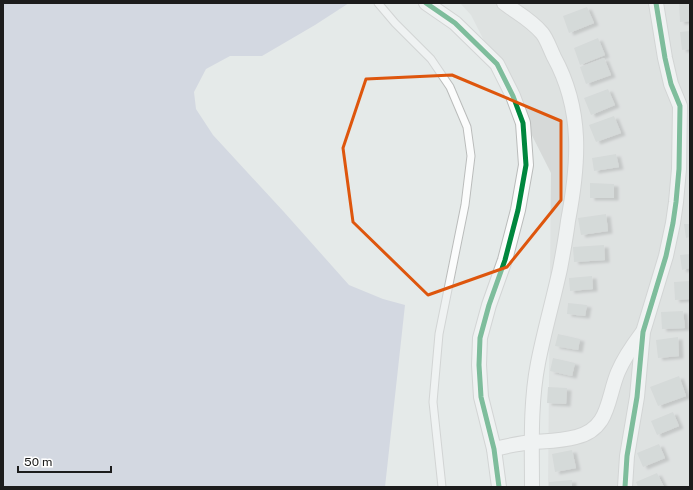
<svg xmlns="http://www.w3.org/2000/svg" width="693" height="490" font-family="'Public Sans',sans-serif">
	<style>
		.residential { fill: #d6d9d8 }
		.forest { fill: #bdc4d7 }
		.building { fill: #c2c7c5; filter: url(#shadow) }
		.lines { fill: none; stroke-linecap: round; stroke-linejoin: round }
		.service-casing { stroke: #babcbb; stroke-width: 9 }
		.minor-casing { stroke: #babcbb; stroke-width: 16 }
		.service { stroke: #fbfcfc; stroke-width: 7 }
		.minor { stroke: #fbfcfc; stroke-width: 14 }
		.cycleway-casing { stroke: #fff; stroke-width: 8 }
		.cycleway { stroke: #00873e; stroke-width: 5 }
		.marked { fill: none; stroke: #de560d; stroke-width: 3; stroke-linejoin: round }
	</style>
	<defs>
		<filter id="shadow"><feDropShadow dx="4.5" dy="2.5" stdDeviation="1" flood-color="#0004"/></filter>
	</defs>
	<rect width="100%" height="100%" fill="#e5eae9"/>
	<!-- residential -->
	<polygon class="residential" points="460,3 690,3 690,487 548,487 551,173 471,15"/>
	<!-- forest -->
	<polygon class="forest" points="3,3 349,3 315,25 262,56 230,56 206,69 194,92 196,109 213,135 284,212 349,285 383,299 405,305 385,487 3,487"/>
	<!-- building -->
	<g class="building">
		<polygon points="679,4 690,4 690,21 680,22"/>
		<polygon points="587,7 594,23 569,33 563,16"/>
		<polygon points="690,31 690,49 682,50 680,32"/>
		<polygon points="598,38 605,55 580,65 574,48"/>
		<polygon points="604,58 611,75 586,84 580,67"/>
		<polygon points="608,89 615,105 591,115 584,98"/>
		<polygon points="614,116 621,133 596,142 589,125"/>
		<polygon points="616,154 619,167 594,171 592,158"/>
		<polygon points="590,183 614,184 614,198 590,198"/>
		<polygon points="606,214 608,231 581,235 578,218"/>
		<polygon points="684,224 690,224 690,237 686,238"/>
		<polygon points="604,245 605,260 574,262 573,247"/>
		<polygon points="690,254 690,268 682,270 680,255"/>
		<polygon points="592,276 593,289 570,291 569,278"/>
		<polygon points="690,281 690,299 675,300 674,282"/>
		<polygon points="568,303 587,305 585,316 567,314"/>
		<polygon points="683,311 685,328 662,329 661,312"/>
		<polygon points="558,334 580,339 578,350 555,346"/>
		<polygon points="678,337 679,356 658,358 656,340"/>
		<polygon points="553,358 575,363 572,376 550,371"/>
		<polygon points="679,376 686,396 658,406 650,387"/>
		<polygon points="548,387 567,388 566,404 547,403"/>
		<polygon points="673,412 679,426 657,435 651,421"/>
		<polygon points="659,444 665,458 643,467 637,453"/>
		<polygon points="572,450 576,468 555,472 552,454"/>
		<polygon points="657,473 664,487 638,487 636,482"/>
		<polygon points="572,480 572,487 549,487 549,482"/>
	</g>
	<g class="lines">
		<!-- service casing -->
		<g class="service-casing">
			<polyline id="service" points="378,3 395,23 431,59 450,87 467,127 471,156 465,205 439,334 433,402 442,487"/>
		</g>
		<!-- minor casing -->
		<g class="minor-casing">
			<g id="minor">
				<polyline points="426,3 455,23 497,64 513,96 523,123 526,165 518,210 505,260 489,305 480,338 479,365 481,397 494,449 499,487"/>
				<path d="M504,3c13,10 26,16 38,30 5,6 8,16 12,24 29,53 25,106 14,164 -2,16 -5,32 -8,48 -7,32 -16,63 -22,94 -8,41 -6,83 -6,124"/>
				<path d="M494,449c13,-3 26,-6 39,-7 14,-1 29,-1 43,-5 34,-8 31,-39 42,-65 6,-14 15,-27 24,-39"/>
				<polyline points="625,487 627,456 637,397 643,332 666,256 673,223 676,202 679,169 680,106 671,84 665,58 656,3"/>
			</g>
		</g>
		<!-- service -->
		<use href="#service" class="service"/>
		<!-- minor -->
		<use href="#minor" class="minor"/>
		<!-- cycleway casing -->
		<g class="cycleway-casing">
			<g id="cycleway">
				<polyline points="426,3 455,23 497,64 513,96 523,123 526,165 518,210 505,260 489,305 480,338 479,365 481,397 494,449 499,487"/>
				<polyline points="625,487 627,456 637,397 643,332 666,256 673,223 676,202 679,169 680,106 671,84 665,58 656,3"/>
			</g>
		</g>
		<!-- cycleway -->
		<use href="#cycleway" class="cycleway"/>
	</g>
	<!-- marked area -->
	<path d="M0 0H693V490H0ZM452,75l109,46v79l-54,67 -79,28 -75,-73 -10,-74 23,-69z" fill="#e5eae9" fill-opacity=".55" fill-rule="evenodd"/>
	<path class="marked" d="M452,75l109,46v79l-54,67 -79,28 -75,-73 -10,-74 23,-69z"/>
	<!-- border -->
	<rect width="693" height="490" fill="none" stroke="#1c1c1c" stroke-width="8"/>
	<!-- scale -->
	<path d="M18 466v6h93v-6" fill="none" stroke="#1c1c1c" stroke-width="2"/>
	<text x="24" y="466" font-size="12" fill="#1c1c1c" stroke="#ffffff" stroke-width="3" paint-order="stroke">50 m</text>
</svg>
